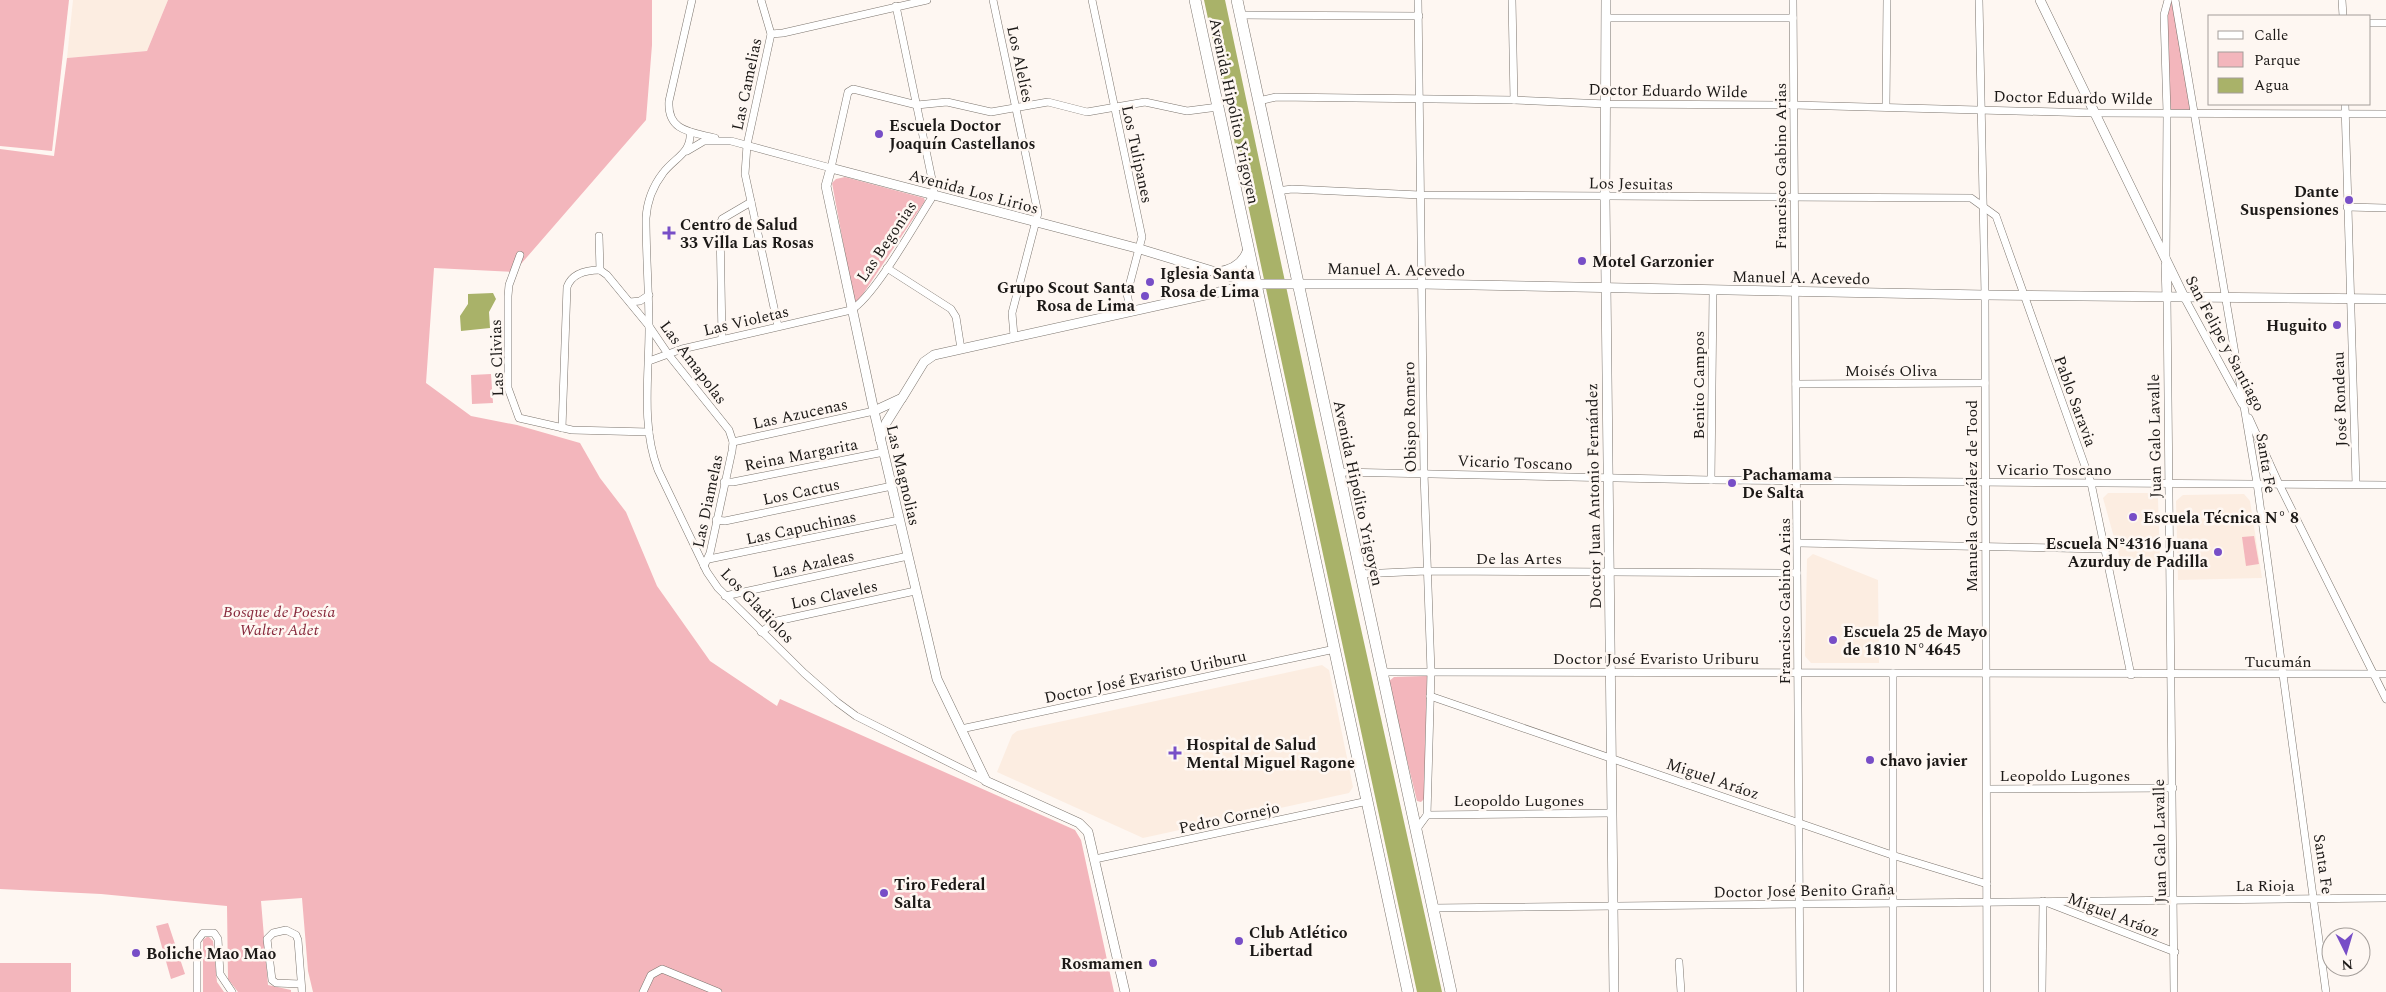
<svg xmlns="http://www.w3.org/2000/svg" width="2386" height="992" font-family="Spectral,serif">
	<style>
		.built { fill: #fcede1 }
		.green { fill: #f3b6bc }
		.water { fill: #a9b269 }
		.lines { fill: none; stroke-linecap: round; stroke-linejoin: round }
		.minor-casing { stroke: #7c756e; stroke-width: 8 }
		.tertiary-casing { stroke: #7c756e; stroke-width: 10 }
		.trunk-casing { stroke: #7c756e; stroke-width: 12 }
		.minor { stroke: #fff; stroke-width: 7 }
		.tertiary { stroke: #fff; stroke-width: 9 }
		.trunk { stroke: #fff; stroke-width: 11 }
		.poi-dot { fill: #774ec7; stroke: #fef7f2; stroke-width: 2 }
		.labels { text-anchor: middle; stroke-width: 5; stroke-linejoin: round; paint-order: stroke }
		.street-label { font-size: 16px; fill: #1c1917; stroke: #fef7f2 }
		.poi-label { font-size: 16px; font-weight: bold; fill: #1c1917; stroke: #fef7f2; text-anchor: start }
		.park-label { font-size: 16px; font-style: italic; fill: #882a3d; stroke: #fef7f2 }
	</style>
	<rect width="100%" height="100%" fill="#fef7f2"/>
	<!-- built -->
	<g class="built">
		<polygon points="73,0 168,0 147,51 67,58"/>
		<polygon points="2108,493 2152,493 2158,498 2160,566 2122,566 2103,498"/>
		<polygon points="2244,494 2250,501 2262,578 2178,580 2176,501 2183,495"/>
		<polygon points="1813,554 1878,580 1879,663 1811,663 1805,656 1807,559"/>
		<polygon points="1322,665 1329,670 1353,787 1349,793 1143,838 997,772 1012,735 1017,731"/>
	</g>
	<!-- green -->
	<g class="green">
		<polygon points="0,0 69,0 52,151 0,146"/>
		<polygon points="168,0 652,0 652,45 646,120 514,272 434,268 426,383 471,416 517,425 580,443 600,478 626,512 657,586 710,661 777,706 780,699 1075,830 1081,840 1114,992 313,992 308,971 302,898 261,901 268,985 291,990 291,992 238,992 228,979 227,906 101,894 0,889 0,149 54,156 67,58 147,51"/>
		<polygon points="2169,0 2173,0 2193,112 2168,111 2165,16"/>
		<polygon points="845,177 924,198 925,201 859,300 854,302 832,183 836,179"/>
		<polygon points="491,374 493,403 472,404 471,375"/>
		<polygon points="2254,536 2259,564 2246,566 2242,537"/>
		<polygon points="1427,676 1424,799 1421,802 1417,801 1388,682 1394,677"/>
		<polygon points="168,923 185,974 171,979 156,926"/>
		<polygon points="208,936 213,941 217,982 224,992 203,992 203,940"/>
		<rect x="0" y="963" width="71" height="29"/>
	</g>
	<!-- water -->
	<g class="water">
		<polygon points="1204,0 1225,0 1316,427 1442,992 1417,992"/>
		<polygon points="493,293 496,299 489,312 490,328 461,331 460,316 468,304 468,294"/>
	</g>
	<g class="lines">
		<!-- minor casing -->
		<g class="minor-casing">
			<g id="minor">
				<path d="M692,0l-23,101c-2,31 23,31 46,37"/>
				<polyline points="761,0 771,34 747,145 745,174 778,326"/>
				<polyline points="993,0 1038,213 1012,313 1014,336"/>
				<polyline points="1092,0 1142,237 1127,294 1131,312"/>
				<polyline points="1512,0 1514,100"/>
				<polyline points="1793,0 1800,992"/>
				<polyline points="1979,0 1985,295 1987,992"/>
				<polyline points="2175,0 2257,483 2326,992"/>
				<polyline points="2342,0 2343,16"/>
				<polyline points="1240,15 1419,16"/>
				<polyline points="1606,18 1793,18"/>
				<polyline points="2370,23 2386,23"/>
				<polyline points="771,34 783,33 927,0"/>
				<polyline points="1259,101 1276,97 1514,100 1607,104 1794,105 2094,113 2386,114"/>
				<polyline points="2345,104 2356,484"/>
				<polyline points="1886,107 1887,0"/>
				<path d="M690,132c2,21 -16,26 -27,41 -10,13 -16,29 -17,45 0,37 3,74 3,111 0,46 -8,97 9,141l49,102 11,16 86,85 33,29 19,14 130,65"/>
				<polyline points="687,151 704,141 731,141 831,168 848,92 853,89 917,105 947,102 991,112 1048,102 1087,112 1145,102 1187,111 1218,107"/>
				<polyline points="1277,191 1292,189 1420,195 1971,198 1996,216 2091,483 2131,675"/>
				<polyline points="2347,207 2386,208"/>
				<polyline points="599,236 600,270"/>
				<polyline points="520,255 509,285 508,296 508,388 519,418 572,430 649,432"/>
				<polyline points="2166,259 2167,113 2164,15 2168,0"/>
				<polyline points="887,268 951,309 956,317 961,349"/>
				<polyline points="600,270 607,275 649,326 668,354 729,430 733,442 732,451 710,553 704,566"/>
				<polyline points="2167,297 2174,992"/>
				<polyline points="2184,297 2242,404"/>
				<polyline points="630,302 640,301 649,295"/>
				<polyline points="722,339 720,225 722,219 751,202"/>
				<path d="M649,361l33,-12 169,-39c23,-13 64,-86 80,-111l3,-10 -38,-183"/>
				<polyline points="1796,384 1985,383"/>
				<polyline points="2249,418 2278,482 2386,699"/>
				<path d="M562,428l5,-141c5,-14 19,-17 33,-17"/>
				<polyline points="733,442 874,411"/>
				<polyline points="1339,472 1711,480 2386,485"/>
				<polyline points="1711,480 1713,290"/>
				<polyline points="724,482 733,482 884,452"/>
				<polyline points="716,520 725,521 892,486"/>
				<polyline points="1798,543 2105,549"/>
				<polyline points="709,559 899,520"/>
				<polyline points="1360,574 1426,571 1797,573"/>
				<polyline points="725,596 908,556"/>
				<polyline points="761,632 777,621 915,591"/>
				<polyline points="1382,672 2386,674"/>
				<polyline points="1893,673 1893,992"/>
				<polyline points="1430,696 1892,855 1987,884"/>
				<polyline points="961,729 1335,649"/>
				<polyline points="1987,789 2173,788"/>
				<polyline points="1427,815 1611,813"/>
				<polyline points="1416,830 1427,815 1431,672 1424,473 1418,0"/>
				<polyline points="1095,859 1368,801"/>
				<polyline points="1432,908 2386,898"/>
				<polyline points="1679,962 1681,992"/>
				<polyline points="300,984 276,983 272,980 267,939 273,933 286,930 296,935 298,940 302,992"/>
				<polyline points="197,992 197,941 203,933 214,933 218,939 220,974 232,992"/>
				<polyline points="643,992 651,975 662,969 718,992"/>
				<polyline points="2042,992 2043,901 2175,952"/>
			</g>
		</g>
		<!-- tertiary casing -->
		<g class="tertiary-casing">
			<g id="tertiary">
				<polyline points="1606,0 1605,197 1614,992"/>
				<polyline points="2040,0 2184,297"/>
				<polyline points="2166,265 2167,297"/>
				<polyline points="874,411 902,398 924,362 934,355 1255,284 1421,284 1985,295 2386,299"/>
				<polyline points="880,439 886,423 901,399"/>
				<polyline points="1125,992 1088,832 1079,823 986,781 937,679 874,411 826,186 831,168 1140,249 1255,284"/>
			</g>
		</g>
		<!-- trunk casing -->
		<g class="trunk-casing">
			<g id="trunk">
				<polyline points="1195,0 1408,992"/>
				<polyline points="1237,0 1451,992"/>
				<path d="M1218,273c13,-2 25,-8 30,-21"/>
			</g>
		</g>
		<!-- minor -->
		<use href="#minor" class="minor"/>
		<!-- tertiary -->
		<use href="#tertiary" class="tertiary"/>
		<!-- trunk -->
		<use href="#trunk" class="trunk"/>
	</g>
	<!-- markers -->
	<g class="poi-dot">
		<circle cx="879" cy="134" r="5"/>
		<circle cx="2349" cy="200" r="5"/>
		<path d="M666.5 225.5h5v5h5v5h-5v5h-5v-5h-5v-5h5z"/>
		<circle cx="1582" cy="261" r="5"/>
		<circle cx="1150" cy="282" r="5"/>
		<circle cx="1145" cy="296" r="5"/>
		<circle cx="2337" cy="325" r="5"/>
		<circle cx="1732" cy="483" r="5"/>
		<circle cx="2133" cy="517" r="5"/>
		<circle cx="2218" cy="552" r="5"/>
		<circle cx="1833" cy="640" r="5"/>
		<path d="M1172.5 745.5h5v5h5v5h-5v5h-5v-5h-5v-5h5z"/>
		<circle cx="1870" cy="760" r="5"/>
		<circle cx="884" cy="893" r="5"/>
		<circle cx="1239" cy="941" r="5"/>
		<circle cx="136" cy="953" r="5"/>
		<circle cx="1153" cy="963" r="5"/>
	</g>
	<g class="labels">
		<!-- street labels -->
		<g class="street-label">
			<text transform="translate(1021 64) rotate(78)" y="6">Los Alelíes</text>
			<text transform="translate(746 84) rotate(-78)" y="6">Las Camelias</text>
			<text transform="translate(1668 90) rotate(1)" y="6">Doctor Eduardo Wilde</text>
			<text transform="translate(2073 97) rotate(1)" y="6">Doctor Eduardo Wilde</text>
			<text transform="translate(1235 111) rotate(78)" y="6">Avenida Hipólito Yrigoyen</text>
			<text transform="translate(1138 154) rotate(78)" y="6">Los Tulipanes</text>
			<text transform="translate(1780 166) rotate(-90)" y="6">Francisco Gabino Arias</text>
			<text transform="translate(1631 183) rotate(1)" y="6">Los Jesuitas</text>
			<text transform="translate(974 191) rotate(15)" y="6">Avenida Los Lirios</text>
			<text transform="translate(886 241) rotate(-56)" y="6">Las Begonias</text>
			<text transform="translate(1396 269) rotate(1)" y="6">Manuel A. Acevedo</text>
			<text transform="translate(1801 277) rotate(1)" y="6">Manuel A. Acevedo</text>
			<text transform="translate(746 320) rotate(-13)" y="6">Las Violetas</text>
			<text transform="translate(2226 343) rotate(62)" y="6">San Felipe y Santiago</text>
			<text transform="translate(496 358) rotate(-92)" y="6">Las Clivias</text>
			<text transform="translate(694 362) rotate(53)" y="6">Las Amapolas</text>
			<text x="1891" y="376">Moisés Oliva</text>
			<text transform="translate(1698 385) rotate(-90)" y="6">Benito Campos</text>
			<text transform="translate(2339 399) rotate(-92)" y="6">José Rondeau</text>
			<text transform="translate(2076 401) rotate(70)" y="6">Pablo Saravia</text>
			<text transform="translate(800 413) rotate(-12)" y="6">Las Azucenas</text>
			<text transform="translate(1409 417) rotate(-91)" y="6">Obispo Romero</text>
			<text transform="translate(2154 436) rotate(-91)" y="6">Juan Galo Lavalle</text>
			<text transform="translate(801 454) rotate(-11)" y="6">Reina Margarita</text>
			<text transform="translate(1515 462) rotate(2)" y="6">Vicario Toscano</text>
			<text transform="translate(2267 463) rotate(81)" y="6">Santa Fe</text>
			<text x="2054" y="475">Vicario Toscano</text>
			<text transform="translate(904 475) rotate(77)" y="6">Las Magnolias</text>
			<text transform="translate(801 491) rotate(-12)" y="6">Los Cactus</text>
			<text transform="translate(1359 493) rotate(78)" y="6">Avenida Hipólito Yrigoyen</text>
			<text transform="translate(1593 496) rotate(-91)" y="6">Doctor Juan Antonio Fernández</text>
			<text transform="translate(1971 496) rotate(-90)" y="6">Manuela González de Tood</text>
			<text transform="translate(707 501) rotate(-78)" y="6">Las Diamelas</text>
			<text transform="translate(801 527) rotate(-12)" y="6">Las Capuchinas</text>
			<text x="1519" y="564">De las Artes</text>
			<text transform="translate(813 563) rotate(-12)" y="6">Las Azaleas</text>
			<text transform="translate(834 594) rotate(-12)" y="6">Los Claveles</text>
			<text transform="translate(1784 601) rotate(-90)" y="6">Francisco Gabino Arias</text>
			<text transform="translate(758 605) rotate(46)" y="6">Los Gladiolos</text>
			<text x="1656" y="664">Doctor José Evaristo Uriburu</text>
			<text x="2278" y="667">Tucumán</text>
			<text transform="translate(1145 676) rotate(-12)" y="6">Doctor José Evaristo Uriburu</text>
			<text x="2065" y="781">Leopoldo Lugones</text>
			<text transform="translate(1713 778) rotate(19)" y="6">Miguel Aráoz</text>
			<text x="1519" y="806">Leopoldo Lugones</text>
			<text transform="translate(1229 817) rotate(-12)" y="6">Pedro Cornejo</text>
			<text transform="translate(2159 841) rotate(-91)" y="6">Juan Galo Lavalle</text>
			<text transform="translate(2324 864) rotate(82)" y="6">Santa Fe</text>
			<text x="2265" y="891">La Rioja</text>
			<text transform="translate(1804 890) rotate(-1)" y="6">Doctor José Benito Graña</text>
			<text transform="translate(2114 914) rotate(21)" y="6">Miguel Aráoz</text>
		</g>
		<!-- poi labels -->
		<g class="poi-label">
			<text x="889" y="131">Escuela Doctor<tspan x="889" dy="18">Joaquín Castellanos</tspan></text>
			<text x="2339" y="197" text-anchor="end">Dante<tspan x="2339" dy="18">Suspensiones</tspan></text>
			<text x="680" y="230">Centro de Salud<tspan x="680" dy="18">33 Villa Las Rosas</tspan></text>
			<text x="1592" y="267">Motel Garzonier</text>
			<text x="1160" y="279">Iglesia Santa<tspan x="1160" dy="18">Rosa de Lima</tspan></text>
			<text x="1135" y="293" text-anchor="end">Grupo Scout Santa<tspan x="1135" dy="18">Rosa de Lima</tspan></text>
			<text x="2327" y="331" text-anchor="end">Huguito</text>
			<text x="1742" y="480">Pachamama<tspan x="1742" dy="18">De Salta</tspan></text>
			<text x="2143" y="523">Escuela Técnica N° 8</text>
			<text x="2208" y="549" text-anchor="end">Escuela Nº4316 Juana<tspan x="2208" dy="18">Azurduy de Padilla</tspan></text>
			<text x="1843" y="637">Escuela 25 de Mayo<tspan x="1843" dy="18">de 1810 N°4645</tspan></text>
			<text x="1186" y="750">Hospital de Salud<tspan x="1186" dy="18">Mental Miguel Ragone</tspan></text>
			<text x="1880" y="766">chavo javier</text>
			<text x="894" y="890">Tiro Federal<tspan x="894" dy="18">Salta</tspan></text>
			<text x="1249" y="938">Club Atlético<tspan x="1249" dy="18">Libertad</tspan></text>
			<text x="146" y="959">Boliche Mao Mao</text>
			<text x="1143" y="969" text-anchor="end">Rosmamen</text>
		</g>
		<!-- park labels -->
		<g class="park-label">
			<text x="279" y="617">Bosque de Poesía<tspan x="279" dy="18">Walter Adet</tspan></text>
		</g>
	</g>
	<!-- legend -->
	<rect x="2208" y="15" width="162" height="90" fill="#fef7f2" stroke="#a49e9a"/>
	<rect x="2218" y="31" width="25" height="8" fill="#ffffff" stroke="#a49e9a"/>
	<text x="2254" y="40" font-size="15" fill="#1c1917">Calle</text>
	<rect x="2218" y="52" width="25" height="15" fill="#f3b6bc" stroke="#a49e9a"/>
	<text x="2254" y="65" font-size="15" fill="#1c1917">Parque</text>
	<rect x="2218" y="78" width="25" height="15" fill="#a9b269" stroke="#a49e9a"/>
	<text x="2254" y="90" font-size="15" fill="#1c1917">Agua</text>
	<!-- north arrow -->
	<g transform="translate(2346 952) rotate(175)"><circle r="24" fill="#fef7f2" stroke="#a49e9a"/>
	<path d="M0-4L9 19L0 12L-9 19Z" fill="#774ec7"/>
	<text y="-8" font-size="14" font-weight="bold" text-anchor="middle" fill="#1c1917">N</text>
	</g>
</svg>
